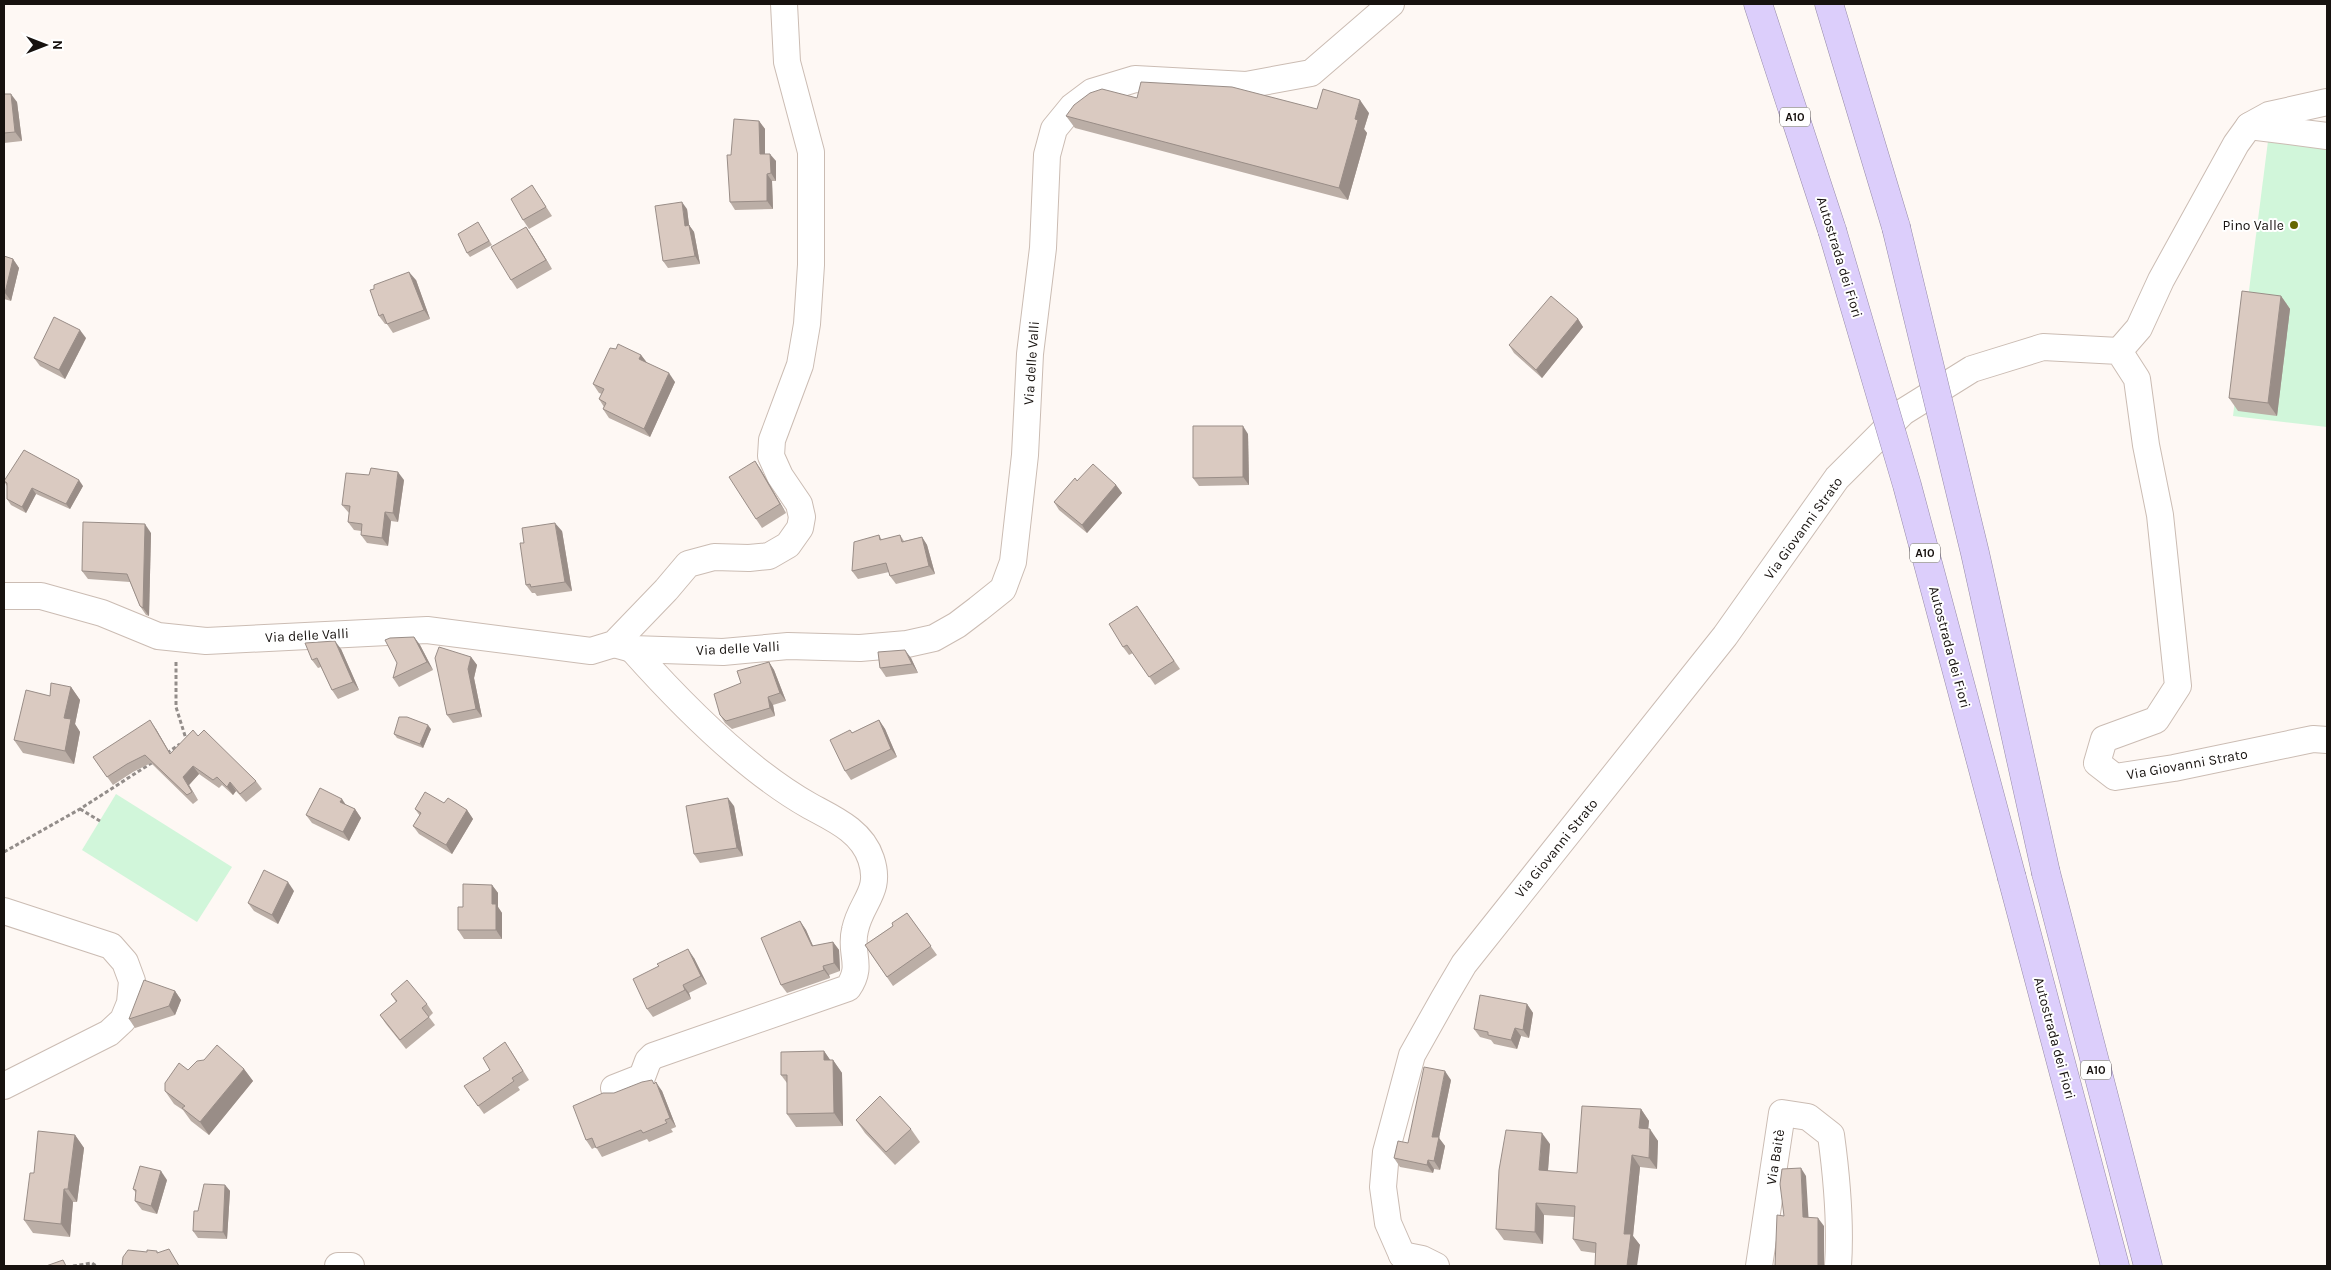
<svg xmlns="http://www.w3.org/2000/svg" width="2331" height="1270" font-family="Karla,sans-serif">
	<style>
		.green { fill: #d1f6da }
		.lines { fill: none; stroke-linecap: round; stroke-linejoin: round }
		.minor-casing { stroke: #cbbcb3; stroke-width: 28 }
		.highway-casing { stroke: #978ca8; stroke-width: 29 }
		.path { stroke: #938d8a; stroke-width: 3; stroke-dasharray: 4 2.5; stroke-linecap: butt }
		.minor { stroke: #fff; stroke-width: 26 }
		.highway { stroke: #dccefb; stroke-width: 28 }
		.highway-bridge-casing { stroke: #978ca8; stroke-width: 29; stroke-linecap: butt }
		.highway-bridge { stroke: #dccefb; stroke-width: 28 }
		.wall { fill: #bbaea6 }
		.shaded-wall { fill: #998d87 }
		.building { fill: #dacac1; stroke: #998d87 }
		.poi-dot { fill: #666701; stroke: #fff; stroke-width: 2 }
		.labels { text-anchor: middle; stroke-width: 4; stroke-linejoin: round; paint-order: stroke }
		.shield { fill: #fff; stroke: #5d5957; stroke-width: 1 }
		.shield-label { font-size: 12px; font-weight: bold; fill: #17120f }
		.poi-label { font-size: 14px; fill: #17120f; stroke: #fff; text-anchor: end }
		.street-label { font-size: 14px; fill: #17120f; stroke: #fff }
	</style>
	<rect width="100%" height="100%" fill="#fef8f4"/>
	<!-- green -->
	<g class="green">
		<polygon points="2268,141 2327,148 2327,427 2233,416"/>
		<polygon points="116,794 232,867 197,922 82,850"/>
	</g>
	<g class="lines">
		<!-- minor casing -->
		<g class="minor-casing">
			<g id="minor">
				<polyline points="2249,126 2327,136"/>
				<polyline points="2119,351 2139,328 2161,280 2236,144 2249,126 2269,115 2327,102"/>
				<polyline points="4,596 41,596 102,613 158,636 206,641 427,630 591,651 614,644 666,590 688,564 714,557 749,558 769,556 788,545 800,528 802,517 799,504 780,476 771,456 772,440 800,365 807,324 811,265 811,152 787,62 784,4"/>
				<polyline points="614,644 632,649 723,652 788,646 860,648 907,644 934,638 957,625 978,609 1003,589 1013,562 1025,455 1030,354 1043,248 1047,155 1054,129 1072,107 1092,92 1135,79 1246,85 1311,73 1391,4"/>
				<polyline points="4,911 111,946 125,962 132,981 130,1003 123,1020 109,1033 4,1086"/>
				<path d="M614,1088l28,-11 6,-16 5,-5 195,-68c16,-23 1,-34 7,-58 6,-29 27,-38 16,-71 -9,-28 -37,-40 -61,-53 -64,-36 -129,-102 -178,-157"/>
				<polyline points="1402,1255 1388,1223 1383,1187 1386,1152 1412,1055 1444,998 1464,964 1725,636 1837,478 1903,412 1972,369 2043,347 2119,351 2137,379 2146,445 2160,515 2178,686 2156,720 2104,739 2097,763 2115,777 2174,768 2313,739 2327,740"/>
				<polyline points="1402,1255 1422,1259 1436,1266"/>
				<polyline points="338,1266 351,1266"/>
				<path d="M1759,1266l23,-153 26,4 23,18c6,44 10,87 7,131"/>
			</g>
		</g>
		<!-- highway casing -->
		<g class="highway-casing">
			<g id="highway">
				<polyline points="1758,4 1832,230"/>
				<polyline points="1829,4 1896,227"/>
				<polyline points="2046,873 2148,1266"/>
				<polyline points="2012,878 2115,1266"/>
			</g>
		</g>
		<!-- path -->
		<g class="path">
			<polyline points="176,662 176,707 186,739"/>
			<polyline points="167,753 180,744"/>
			<polyline points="80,809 100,821"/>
			<polyline points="4,852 80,809 153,762"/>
			<polyline points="73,1266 92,1263 96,1266"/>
		</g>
		<!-- minor -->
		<use href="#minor" class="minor"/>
		<!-- highway -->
		<use href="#highway" class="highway"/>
		<!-- highway-bridge casing -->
		<g class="highway-bridge-casing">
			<g id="highway-bridge">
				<polyline points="1896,227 1975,553 2046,873"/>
				<polyline points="1832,230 1907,485 2012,878"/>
			</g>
		</g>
		<!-- highway-bridge -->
		<use href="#highway-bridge" class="highway-bridge"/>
	</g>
	<!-- wall -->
	<g class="wall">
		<polygon points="4,94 17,102 22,141 4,143"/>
		<polygon points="1137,98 1369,113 1364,129 1367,133 1348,200 1075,128 1066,116"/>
		<polygon points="759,121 765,129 765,154 776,161 776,181 772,181 773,209 735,210 730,202 731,155"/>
		<polygon points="532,185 552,216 529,229 523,220"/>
		<polygon points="687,209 689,225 694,232 700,264 668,268 663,261"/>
		<polygon points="481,227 492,245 470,257 467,253"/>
		<polygon points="532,236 552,269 517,289 511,280"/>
		<polygon points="4,256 13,259 19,268 11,301 4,299"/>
		<polygon points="416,280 430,319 393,333 387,324 385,324 379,316"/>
		<polygon points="2281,296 2290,309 2277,416 2238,411 2229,398"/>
		<polygon points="1578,319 1583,327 1542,378 1514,353 1509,345"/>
		<polygon points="86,338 65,379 40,366 34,358"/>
		<polygon points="641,355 647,363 675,382 650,437 609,418 603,409 604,407 599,399 602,394 599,393 593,384"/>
		<polygon points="1248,434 1249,485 1199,486 1193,478"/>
		<polygon points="755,461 761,470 786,513 762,528 756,519"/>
		<polygon points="404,480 398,522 391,521 388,546 367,543 361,535 361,531 354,530 348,522 349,513 342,505"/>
		<polygon points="4,481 83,486 70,509 36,494 26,513 11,505 7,499 7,486"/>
		<polygon points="1077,481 1116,485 1122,493 1087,533 1059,510 1054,502"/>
		<polygon points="562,531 572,591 537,596 535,593 532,593 526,585 524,543"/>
		<polygon points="151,533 149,616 146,615 140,606 130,582 88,579 82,571"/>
		<polygon points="879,535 882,540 900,535 904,541 922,537 927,545 935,574 896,584 890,576 889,572 858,579 852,571"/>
		<polygon points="1137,606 1180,669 1155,685 1133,653 1129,655 1123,647"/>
		<polygon points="414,637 420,645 433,670 399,687 393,678"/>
		<polygon points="341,649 359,690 338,699 332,690 321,667 318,668 312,660"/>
		<polygon points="471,657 477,665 474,678 482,717 453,723 447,715"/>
		<polygon points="911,658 918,673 886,677 880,668"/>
		<polygon points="769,662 774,670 786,701 773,705 775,716 732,729 725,723 720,715 741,683"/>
		<polygon points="71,687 80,700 75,724 80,732 74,764 23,753 14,740 50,696"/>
		<polygon points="879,720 885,729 897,757 851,780 845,771 852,733"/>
		<polygon points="156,729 170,753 198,736 256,781 262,789 246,802 236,791 233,795 222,785 219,788 199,774 189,785 198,800 193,804 151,763 133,772 113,785 93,757"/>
		<polygon points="431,729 423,748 397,738 394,734"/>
		<polygon points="444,803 467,810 473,819 452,854 419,834 413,826 420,816 415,809"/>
		<polygon points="346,805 355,809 361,818 349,841 312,823 306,815"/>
		<polygon points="734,806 743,856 700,863 694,854"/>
		<polygon points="492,885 498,893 498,907 502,913 502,939 464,939 458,930 463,907"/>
		<polygon points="294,891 278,924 254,911 248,903"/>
		<polygon points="907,913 937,955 893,986 865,945 893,926"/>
		<polygon points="800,921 806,930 813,946 833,942 839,950 840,971 829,975 830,978 787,993 781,985"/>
		<polygon points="694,958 707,984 689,993 691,999 653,1017 647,1009"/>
		<polygon points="175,991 181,1000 175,1015 135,1028 129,1019"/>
		<polygon points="391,994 427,1004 433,1013 429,1017 435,1025 406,1049 386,1024 380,1015 396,1002"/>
		<polygon points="1527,1004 1533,1013 1529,1038 1521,1036 1517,1049 1494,1044 1491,1040 1480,1037 1474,1029"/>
		<polygon points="511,1051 529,1080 518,1087 520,1090 484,1114 464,1086 490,1070"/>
		<polygon points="824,1051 830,1060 833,1060 842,1073 843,1126 796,1127 787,1114 787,1083 781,1075"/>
		<polygon points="244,1069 253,1081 209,1135 191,1121 183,1110 174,1104 165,1091 188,1070"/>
		<polygon points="1451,1080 1439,1138 1445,1146 1440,1170 1434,1169 1433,1173 1400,1167 1394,1158 1408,1143"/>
		<polygon points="654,1083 662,1091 676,1127 671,1129 673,1132 649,1142 647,1139 602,1157 596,1147 592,1149 586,1140 614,1093"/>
		<polygon points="1641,1109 1649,1121 1648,1129 1658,1141 1657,1169 1640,1167 1633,1236 1640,1245 1595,1253 1581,1251 1573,1239 1574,1217 1544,1215 1543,1244 1504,1240 1496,1229 1550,1144 1548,1171 1577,1173"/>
		<polygon points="856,1120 911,1129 920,1142 895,1165 865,1133"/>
		<polygon points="75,1135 84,1148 77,1202 73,1202 70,1237 33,1233 24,1220 34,1173"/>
		<polygon points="167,1180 157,1214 142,1210 135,1201 136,1193 133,1189"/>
		<polygon points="225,1185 230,1191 227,1239 198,1238 193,1231"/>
	</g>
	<!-- shaded-wall -->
	<g class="shaded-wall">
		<polygon points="11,94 17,102 22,141 15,132"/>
		<polygon points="1360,100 1369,113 1364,129 1367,133 1348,200 1339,188 1355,119"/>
		<polygon points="759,121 765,129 765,162 760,154"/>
		<polygon points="770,154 776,161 776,181 771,173"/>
		<polygon points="767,174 772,181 773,209 767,201"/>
		<polygon points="682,202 687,209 689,225 694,232 700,264 695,256 685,226"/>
		<polygon points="526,227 532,236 552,269 546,260"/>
		<polygon points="13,259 19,268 11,301 5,293"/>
		<polygon points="409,272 416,280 430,319 424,310"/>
		<polygon points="2281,296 2290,309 2277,416 2268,403"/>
		<polygon points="1578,319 1583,327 1542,378 1536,370"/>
		<polygon points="80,330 86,338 65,379 59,370"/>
		<polygon points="641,355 648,364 639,359"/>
		<polygon points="669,373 675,382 650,437 644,429"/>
		<polygon points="1243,426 1248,434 1249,485 1243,477"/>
		<polygon points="755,461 761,470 786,513 780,504"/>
		<polygon points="398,472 404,480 398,522 393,513"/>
		<polygon points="79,480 83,486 70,509 66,504"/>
		<polygon points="1116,485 1122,493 1087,533 1082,525"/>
		<polygon points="32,488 36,494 26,513 22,507"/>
		<polygon points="385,512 391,521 388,546 382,538"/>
		<polygon points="555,523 562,531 572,591 565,582"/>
		<polygon points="145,524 151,533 149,616 143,608"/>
		<polygon points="922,537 927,545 935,574 929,566"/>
		<polygon points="414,637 420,645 433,670 427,662"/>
		<polygon points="335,641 341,649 359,690 353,682"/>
		<polygon points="905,650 911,658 918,673 912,664"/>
		<polygon points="471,657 477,665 474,678 482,717 476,709 468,669"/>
		<polygon points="769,662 774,670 786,701 780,693"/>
		<polygon points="71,687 80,700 75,724 80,732 74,764 65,751 64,718"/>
		<polygon points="768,697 773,705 775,716 770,708"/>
		<polygon points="150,720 156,729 175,762 170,754"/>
		<polygon points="879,720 885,729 897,757 891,749"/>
		<polygon points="428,725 431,729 423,748 420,744"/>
		<polygon points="193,766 199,774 189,785 198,800 183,777"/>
		<polygon points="230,782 236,791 233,795 227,787"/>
		<polygon points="728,798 734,806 743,856 737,848"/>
		<polygon points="342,799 348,808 340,802"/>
		<polygon points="355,809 361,818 349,841 343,832"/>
		<polygon points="467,810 473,819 452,854 446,845"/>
		<polygon points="288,882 294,891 278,924 272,915"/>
		<polygon points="492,885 498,893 498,907 502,913 502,939 496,930 492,904"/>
		<polygon points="800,921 806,930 817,955 812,946"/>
		<polygon points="833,942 839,950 840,971 834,963"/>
		<polygon points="688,949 694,958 707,984 701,976"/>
		<polygon points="823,966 829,975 830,978 824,970"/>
		<polygon points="683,985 689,993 691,999 685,990"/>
		<polygon points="175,991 181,1000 175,1015 169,1006"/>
		<polygon points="1527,1004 1533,1013 1529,1038 1523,1030"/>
		<polygon points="1515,1028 1521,1036 1517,1049 1511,1040"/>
		<polygon points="824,1051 833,1064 833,1060 842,1073 843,1126 834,1113 824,1060"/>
		<polygon points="244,1069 253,1081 209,1135 200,1122"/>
		<polygon points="1445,1071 1451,1080 1439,1138 1445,1146 1440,1170 1434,1161 1432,1137"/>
		<polygon points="656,1082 662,1091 676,1127 670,1118"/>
		<polygon points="1641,1109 1649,1121 1647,1140 1639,1128"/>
		<polygon points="1650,1129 1658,1141 1657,1169 1649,1158"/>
		<polygon points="1542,1133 1550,1144 1547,1182 1539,1170"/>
		<polygon points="75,1135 84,1148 77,1202 68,1189"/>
		<polygon points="1632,1155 1640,1167 1633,1236 1640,1245 1637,1266 1627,1266 1624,1234"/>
		<polygon points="1428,1160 1434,1169 1433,1173 1427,1165"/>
		<polygon points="1801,1168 1806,1176 1809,1225 1803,1217"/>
		<polygon points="161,1171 167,1180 157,1214 151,1206"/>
		<polygon points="225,1185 230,1191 227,1239 223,1232"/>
		<polygon points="64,1189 73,1202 70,1237 61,1224"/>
		<polygon points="1536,1203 1544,1215 1543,1244 1535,1232"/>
		<polygon points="1818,1218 1824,1226 1824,1266 1818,1266"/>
	</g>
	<!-- building -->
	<g class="building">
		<polygon points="1141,82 1232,87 1317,109 1323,89 1360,100 1355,119 1358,120 1339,188 1066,116 1074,105 1090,93 1102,89 1137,98"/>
		<polygon points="4,94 11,94 15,132 4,133"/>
		<polygon points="734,119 759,121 760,154 770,154 771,173 767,174 767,201 730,202 727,155 731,155"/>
		<polygon points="532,185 546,207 523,220 511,199"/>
		<polygon points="682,202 685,226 689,225 695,256 663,261 655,206"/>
		<polygon points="478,222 489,241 467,253 458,234"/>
		<polygon points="526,227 546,260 511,280 491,247"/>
		<polygon points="4,256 13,259 5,293 4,292"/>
		<polygon points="409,272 424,310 387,324 383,314 379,316 370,290 374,289 374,285"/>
		<polygon points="2242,291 2281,296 2268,403 2229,398"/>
		<polygon points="1551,296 1578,319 1536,370 1509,345"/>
		<polygon points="54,317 80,330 59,370 34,358"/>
		<polygon points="618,344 641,355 639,359 669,373 644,429 603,409 606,403 599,399 604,389 593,384 610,348 616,349"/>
		<polygon points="1193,426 1243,426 1243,477 1193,478"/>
		<polygon points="24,450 79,480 66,504 32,488 22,507 7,499 7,483 4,481"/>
		<polygon points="755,461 780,504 756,519 729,477"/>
		<polygon points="1093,464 1116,485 1082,525 1054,502 1075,478 1077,481"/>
		<polygon points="371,468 398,472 393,513 385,512 382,538 361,535 362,524 348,522 350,506 342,505 346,473 369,475"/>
		<polygon points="83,522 145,524 143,608 140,606 127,574 82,571"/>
		<polygon points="555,523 565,582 531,587 530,584 526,585 520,543 524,543 522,528"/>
		<polygon points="879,535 880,540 900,535 902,542 922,537 929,566 890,576 886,563 852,571 854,542"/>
		<polygon points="1137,606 1174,661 1149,677 1127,645 1123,647 1109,624"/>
		<polygon points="414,637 427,662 393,678 397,663 385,640 390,638"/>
		<polygon points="335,641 353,682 332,690 317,658 312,660 305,643"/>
		<polygon points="439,647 471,657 468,669 476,709 447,715 435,658"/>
		<polygon points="905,650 912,664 880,668 878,652"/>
		<polygon points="769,662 780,693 768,697 770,708 726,721 720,715 714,694 741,683 737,671"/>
		<polygon points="51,683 71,687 64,718 71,719 65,751 14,740 26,690 50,696"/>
		<polygon points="399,717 407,717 428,725 420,744 394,734"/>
		<polygon points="150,720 170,754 193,730 198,736 204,730 256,781 240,794 230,782 227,787 217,777 213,780 193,766 183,777 192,792 187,795 145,755 127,764 107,777 93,757"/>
		<polygon points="879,720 891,749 845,771 830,740 850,730 852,733"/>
		<polygon points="320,788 342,799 340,802 355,809 343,832 306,815"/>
		<polygon points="425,792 444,803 448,798 467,810 446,845 413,826 421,813 415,809"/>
		<polygon points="728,798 737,848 694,854 686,806"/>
		<polygon points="264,870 288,882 272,915 248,903"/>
		<polygon points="463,884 492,885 492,904 496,904 496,930 458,930 458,907 463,907"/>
		<polygon points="907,913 931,946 887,977 865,945 893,926 892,923"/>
		<polygon points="800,921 812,946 833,942 834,963 823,966 824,970 781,985 761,938"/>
		<polygon points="688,949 701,976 683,985 685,990 647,1009 633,979 659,966 657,964"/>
		<polygon points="144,980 175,991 169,1006 129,1019"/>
		<polygon points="407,980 427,1004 422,1008 429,1017 400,1040 380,1015 397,1001 391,994"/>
		<polygon points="1480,995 1527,1004 1523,1030 1515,1028 1511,1040 1488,1035 1488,1032 1474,1029"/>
		<polygon points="505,1042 523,1071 512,1078 514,1081 478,1106 464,1086 490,1070 483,1058"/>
		<polygon points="217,1045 244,1069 200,1122 182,1108 185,1106 165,1091 165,1083 179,1063 188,1070 197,1061 204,1060"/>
		<polygon points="824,1051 824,1060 833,1060 834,1113 787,1114 787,1075 781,1075 781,1052"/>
		<polygon points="1424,1067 1445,1071 1432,1137 1439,1137 1434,1161 1428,1160 1427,1165 1394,1158 1398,1141 1408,1143"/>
		<polygon points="652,1080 654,1084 656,1082 670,1118 665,1120 667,1123 643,1133 641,1130 596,1148 592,1138 586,1140 573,1106 603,1093 614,1093 642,1082"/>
		<polygon points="880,1096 911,1129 886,1152 856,1120"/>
		<polygon points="1582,1106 1641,1109 1639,1128 1650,1129 1649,1158 1632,1155 1624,1234 1631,1234 1627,1266 1595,1266 1596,1243 1573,1239 1575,1206 1536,1203 1535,1232 1496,1229 1499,1170 1506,1130 1542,1133 1539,1170 1577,1173"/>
		<polygon points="38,1131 75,1135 68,1189 64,1189 61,1224 24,1220 30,1173 34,1173"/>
		<polygon points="140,1166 161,1171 151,1206 135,1201 136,1190 133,1189"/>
		<polygon points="1801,1168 1803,1217 1818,1218 1818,1266 1775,1266 1777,1215 1784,1216 1780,1184 1782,1169"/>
		<polygon points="204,1184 225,1185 223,1232 193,1231 194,1211 198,1211"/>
		<polygon points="169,1249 179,1266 122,1266 123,1257 128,1250 147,1252 147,1250 157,1251 157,1253"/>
		<polygon points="63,1260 66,1266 46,1266"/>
	</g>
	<!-- markers -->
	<circle class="poi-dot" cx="2294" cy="225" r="5"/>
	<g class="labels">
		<!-- shield labels -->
		<g class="shield">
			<rect x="1780" y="107.5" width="30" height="19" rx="4"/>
			<rect x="1910" y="543.5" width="30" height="19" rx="4"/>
			<rect x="2081" y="1060.5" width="30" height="19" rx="4"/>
		</g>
		<g class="shield-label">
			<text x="1795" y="121">A10</text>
			<text x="1925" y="557">A10</text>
			<text x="2096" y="1074">A10</text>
		</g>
		<!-- poi labels -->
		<g class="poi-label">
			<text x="2284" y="230">Pino Valle</text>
		</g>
		<!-- street labels -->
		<g class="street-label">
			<text transform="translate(1840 257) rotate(73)" y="5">Autostrada dei Fiori</text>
			<text transform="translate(1031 363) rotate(-86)" y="5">Via delle Valli</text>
			<text transform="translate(1803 528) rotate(-54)" y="5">Via Giovanni Strato</text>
			<text transform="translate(307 635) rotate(-3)" y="5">Via delle Valli</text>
			<text transform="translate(1950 647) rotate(75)" y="5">Autostrada dei Fiori</text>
			<text transform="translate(738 648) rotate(-3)" y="5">Via delle Valli</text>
			<text transform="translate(2187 764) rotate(-10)" y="5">Via Giovanni Strato</text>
			<text transform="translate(1556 848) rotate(-51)" y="5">Via Giovanni Strato</text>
			<text transform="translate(2055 1038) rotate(75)" y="5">Autostrada dei Fiori</text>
			<text transform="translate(1775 1157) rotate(-81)" y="5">Via Baitè</text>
		</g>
	</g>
	<!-- border -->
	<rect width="2331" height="1270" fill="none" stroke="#17120f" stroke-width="10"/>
	<!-- north arrow -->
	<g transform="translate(45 45) rotate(90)" stroke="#ffffff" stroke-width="4" paint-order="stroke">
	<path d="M0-4L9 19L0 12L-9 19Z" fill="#17120f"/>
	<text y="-8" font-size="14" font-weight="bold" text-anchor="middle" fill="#17120f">N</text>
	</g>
</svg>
